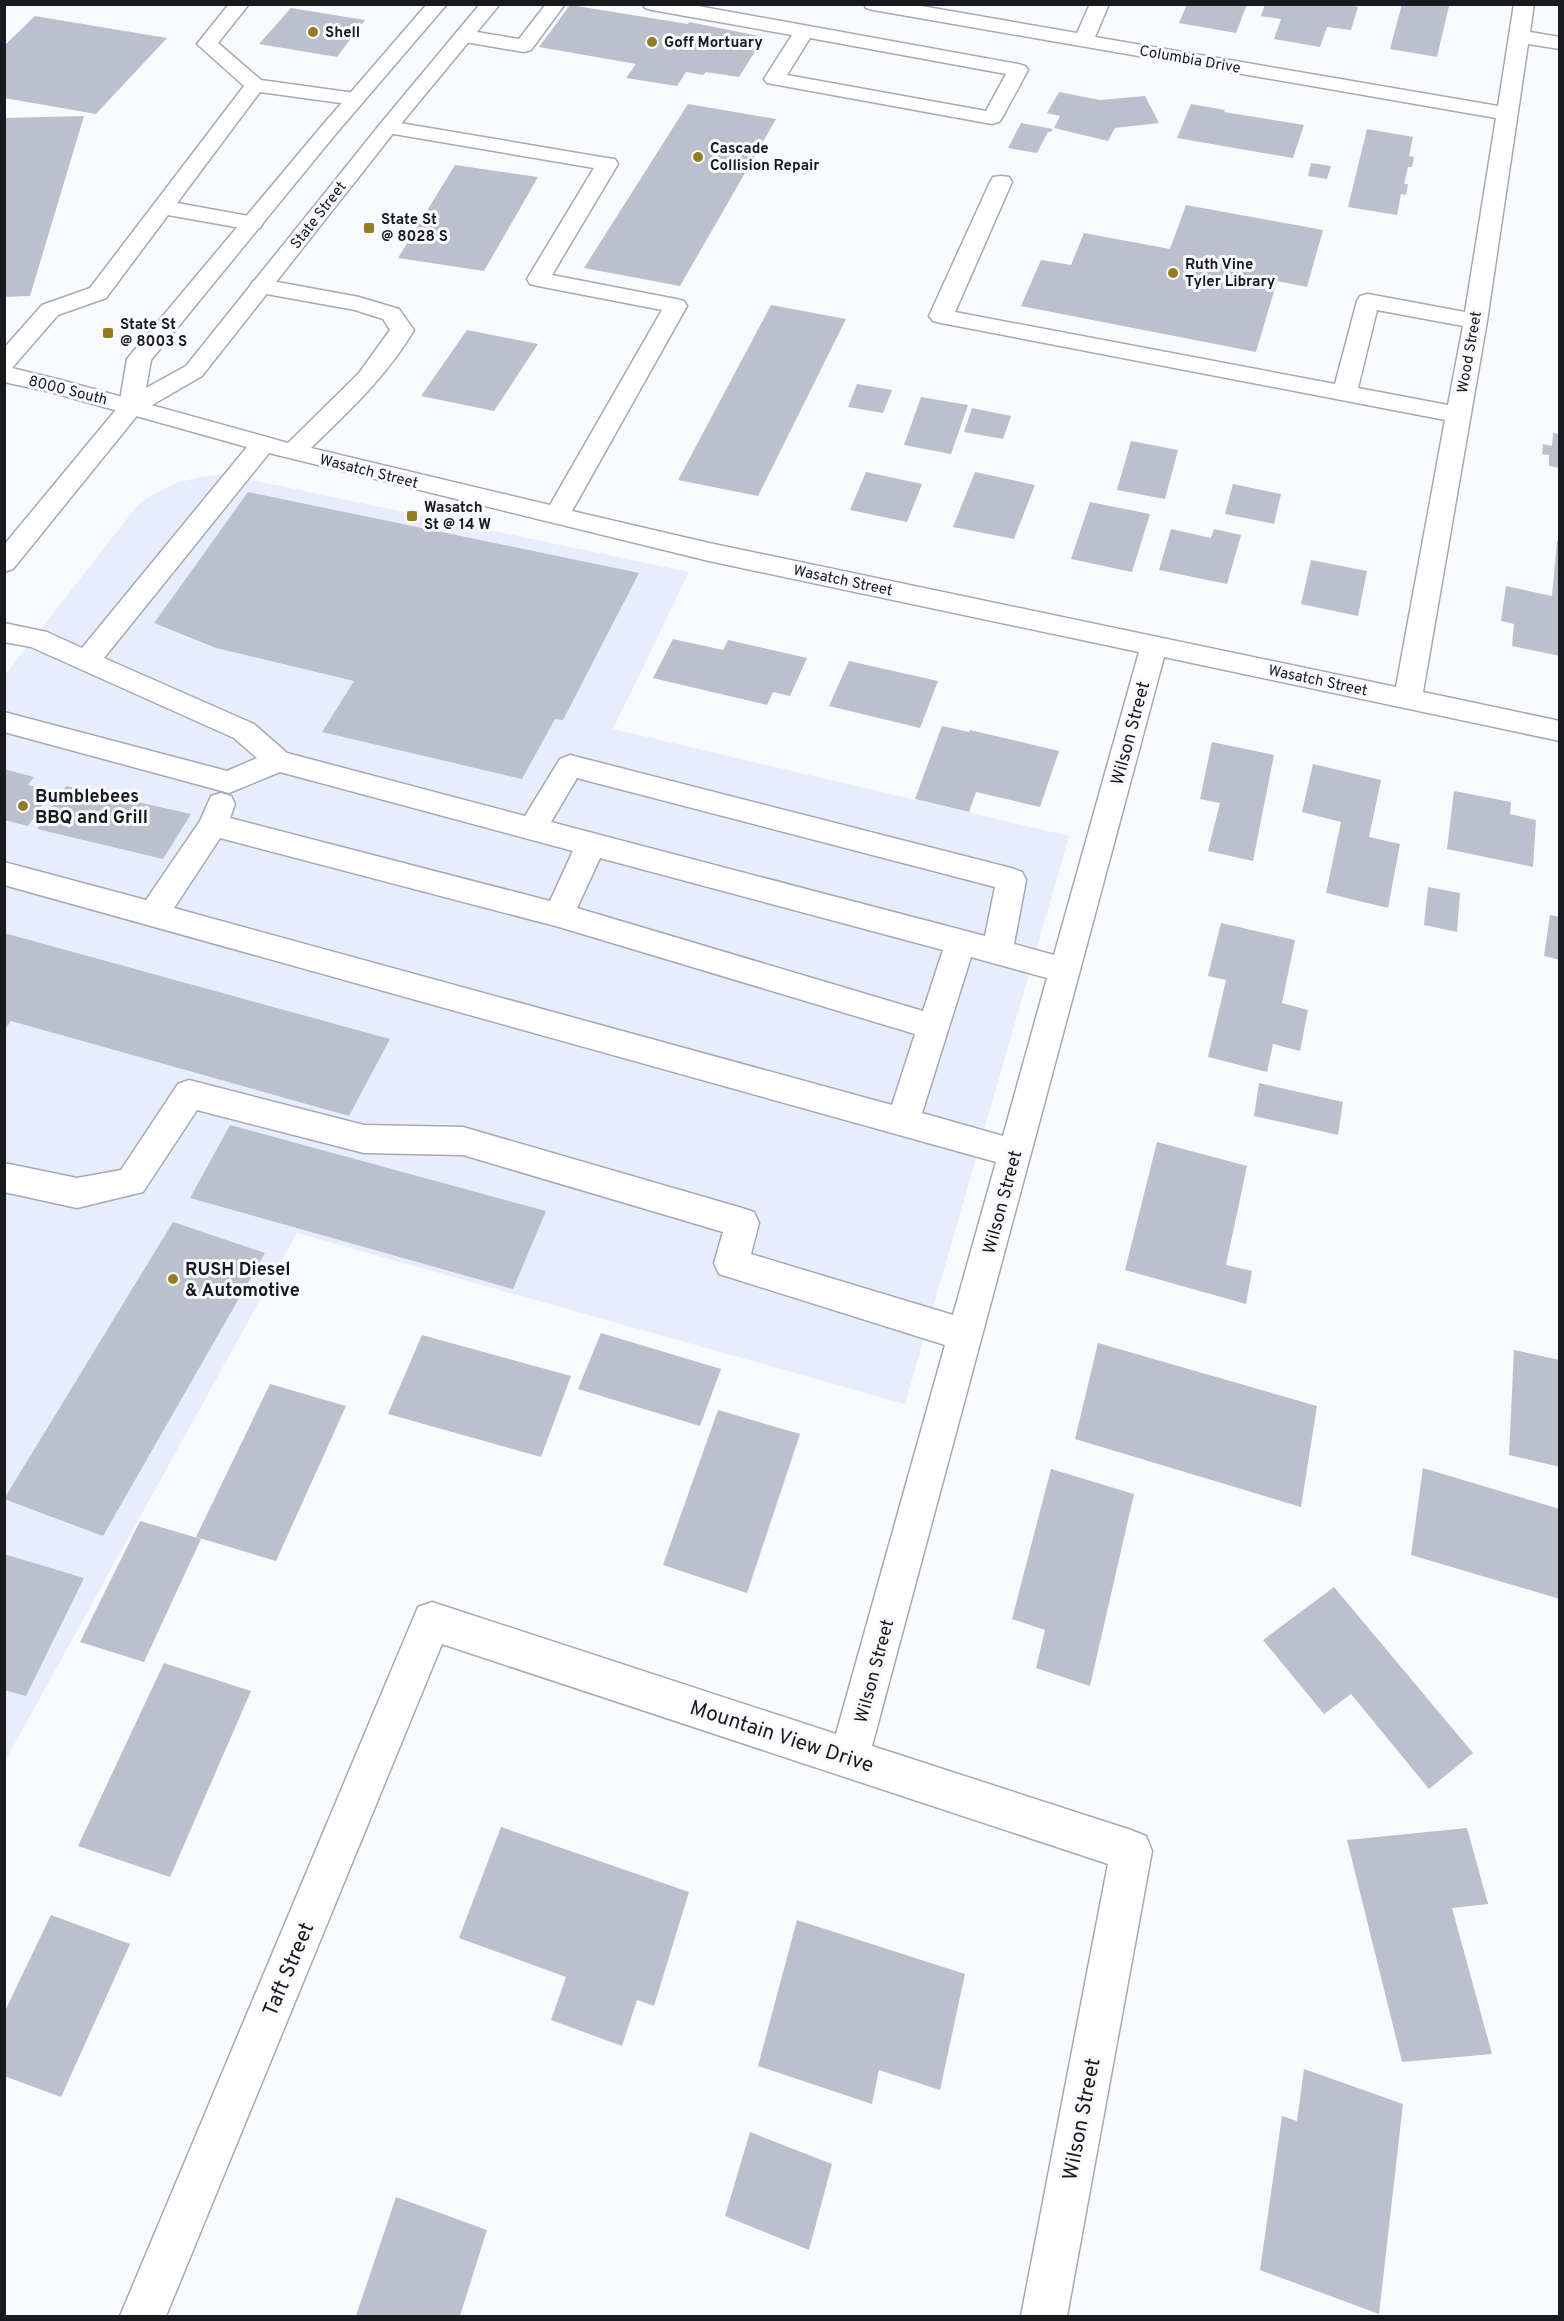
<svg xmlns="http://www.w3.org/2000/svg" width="1564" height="2321" font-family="Overpass,sans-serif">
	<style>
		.built { fill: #e8edfd }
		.building { fill: #bcc0cc }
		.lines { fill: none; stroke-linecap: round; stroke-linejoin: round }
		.minor-casing { stroke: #a5a9b5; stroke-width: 3 }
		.major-casing { stroke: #a5a9b5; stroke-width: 3 }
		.minor { fill: #fff; fill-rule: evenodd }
		.major { fill: #fff; fill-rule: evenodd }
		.poi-dot { fill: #947c23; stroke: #f9fafd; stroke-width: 2 }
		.labels { text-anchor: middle; stroke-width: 6; stroke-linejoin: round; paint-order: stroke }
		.far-poi-label { font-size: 15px; font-weight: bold; fill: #191a1f; stroke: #f9fafd; text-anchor: start }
		.far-street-label { font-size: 15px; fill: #191a1f; stroke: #f9fafd }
		.street-label { font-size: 18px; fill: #191a1f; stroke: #f9fafd }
		.poi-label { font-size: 18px; font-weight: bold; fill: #191a1f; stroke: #f9fafd; text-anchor: start }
		.near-street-label { font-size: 21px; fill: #191a1f; stroke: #f9fafd }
	</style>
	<rect width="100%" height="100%" fill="#f9fafd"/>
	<!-- built -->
	<polygon class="built" points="223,474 689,572 613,729 1069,836 905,1404 297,1233 5,1761 5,675 137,506 152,495 176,483 200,477"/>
	<!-- building -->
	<g class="building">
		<polygon points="1187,4 1247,4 1236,33 1179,23"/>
		<polygon points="1265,4 1341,4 1358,7 1351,30 1327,27 1320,47 1274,39 1281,19 1261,16"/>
		<polygon points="1402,4 1449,6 1437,57 1390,49"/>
		<polygon points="570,5 688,24 689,22 764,37 739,77 706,72 703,75 686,72 677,86 626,78 636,64 539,47"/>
		<polygon points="291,8 365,20 337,57 259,44"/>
		<polygon points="35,16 167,38 96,114 4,98 4,46"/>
		<polygon points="1059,92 1100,100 1145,96 1159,123 1115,128 1108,141 1054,128 1060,116 1047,113"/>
		<polygon points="688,104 776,119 680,286 584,268"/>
		<polygon points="1191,104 1225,110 1224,112 1304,125 1293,158 1177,138"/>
		<polygon points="84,116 30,296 4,297 4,118"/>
		<polygon points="1021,123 1053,129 1051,132 1048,132 1037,153 1008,148"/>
		<polygon points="1367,129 1413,137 1409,156 1414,157 1412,167 1408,167 1404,184 1408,184 1406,195 1401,194 1397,215 1348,207"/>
		<polygon points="1311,163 1331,166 1327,179 1308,176"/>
		<polygon points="455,165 538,177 484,271 398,258"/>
		<polygon points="1186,205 1323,230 1307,287 1277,281 1256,352 1021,306 1041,260 1071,265 1084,233 1170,249"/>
		<polygon points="771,305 846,319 758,496 678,480"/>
		<polygon points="467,330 538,344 494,411 421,396"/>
		<polygon points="857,384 892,390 883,413 848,407"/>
		<polygon points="921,397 968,405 951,454 904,445"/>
		<polygon points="972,408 1011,416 1003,439 964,432"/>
		<polygon points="1553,433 1560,434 1560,468 1549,466 1549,455 1542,454 1543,444 1552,446"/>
		<polygon points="1131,441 1178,450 1165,499 1117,490"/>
		<polygon points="866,472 922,484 907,522 850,510"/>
		<polygon points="975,472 1035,485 1014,539 953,527"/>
		<polygon points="1233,484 1281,494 1274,524 1225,514"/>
		<polygon points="248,492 639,573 563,720 555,719 522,779 322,732 354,681 216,648 154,623"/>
		<polygon points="1090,502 1150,514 1132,572 1071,559"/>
		<polygon points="1171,529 1211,538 1214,529 1241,535 1227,584 1159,570"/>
		<polygon points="1557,541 1560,541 1560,656 1512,646 1514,624 1501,621 1506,586 1552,596"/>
		<polygon points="1311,560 1367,571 1358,616 1301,604"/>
		<polygon points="673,639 723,650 728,640 807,658 790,696 773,692 767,705 653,678"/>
		<polygon points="849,661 938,681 920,728 829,706"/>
		<polygon points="942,726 969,732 970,730 1059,751 1040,807 976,792 969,812 915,799"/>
		<polygon points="1212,742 1274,755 1253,861 1208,851 1220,803 1200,799"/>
		<polygon points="1313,764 1381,780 1369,837 1400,844 1388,908 1326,893 1341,822 1302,812"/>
		<polygon points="4,769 34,777 28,785 52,791 28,826 4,820"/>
		<polygon points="66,786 191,814 163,859 37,829"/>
		<polygon points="1454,791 1511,802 1510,814 1536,820 1533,867 1447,849"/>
		<polygon points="1428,887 1460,893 1457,932 1424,925"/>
		<polygon points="1550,915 1560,917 1560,960 1544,956"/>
		<polygon points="1221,923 1295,940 1282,1003 1308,1010 1300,1051 1273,1044 1267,1072 1208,1057 1226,980 1208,976"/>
		<polygon points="4,933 390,1039 349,1116 11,1021 4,1031"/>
		<polygon points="1259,1083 1343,1102 1338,1135 1254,1116"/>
		<polygon points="230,1125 546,1211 513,1289 190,1198"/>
		<polygon points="1157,1142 1247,1166 1226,1265 1252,1271 1246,1304 1125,1270"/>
		<polygon points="173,1222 265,1253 103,1536 4,1499"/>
		<polygon points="601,1333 721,1369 700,1426 578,1389"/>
		<polygon points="422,1335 571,1376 541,1457 388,1414"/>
		<polygon points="1098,1343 1317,1406 1301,1507 1075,1439"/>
		<polygon points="1514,1350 1560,1360 1560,1467 1509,1455"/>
		<polygon points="270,1384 346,1406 276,1561 196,1537"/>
		<polygon points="718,1410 800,1434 747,1593 663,1565"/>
		<polygon points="1423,1468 1560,1509 1560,1599 1411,1555"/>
		<polygon points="1051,1469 1134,1494 1090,1686 1036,1668 1045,1630 1012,1619"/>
		<polygon points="140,1521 201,1539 144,1662 80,1642"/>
		<polygon points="4,1554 84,1578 26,1696 4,1690"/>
		<polygon points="1334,1587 1473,1753 1429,1789 1351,1694 1324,1714 1263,1640"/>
		<polygon points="164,1663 251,1691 170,1877 78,1846"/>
		<polygon points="501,1827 689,1892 654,2006 637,2000 622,2046 551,2020 566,1977 459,1938"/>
		<polygon points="1467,1828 1488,1904 1452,1908 1492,2054 1402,2062 1347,1840"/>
		<polygon points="51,1915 130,1944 61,2097 4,2076 4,2013"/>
		<polygon points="797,1920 965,1974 940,2090 879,2070 872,2104 758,2066"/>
		<polygon points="1304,2069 1403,2104 1379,2314 1260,2270 1282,2116 1297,2121"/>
		<polygon points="750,2132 832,2164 809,2250 725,2216"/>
		<polygon points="396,2197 487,2230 460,2316 356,2316"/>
	</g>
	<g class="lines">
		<!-- minor casing -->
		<g class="minor-casing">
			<g id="minor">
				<path d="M229,4h20l-31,39 43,37 94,13 7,2 3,4 -3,4 -7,2 -95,-13 -83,111 83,15 3,5 -3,5 -8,2 -84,-15 -62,83 -48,17 -46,53 49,12 227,63 71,-70 31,-43 -7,-11 -28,-9 -94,-17 -8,-2 -3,-5 3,-5 8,-2 98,18 40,12 15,21c-27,46 -65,81 -103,118l239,57 112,-195 -124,-24 -8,-2 -3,-5 67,-111 -206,-35 -7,-2 -3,-4 3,-4 7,-2 219,37 8,1 3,5 -66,111 124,24 8,2 3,5 -115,205 137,32 687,144 49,-267 -504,-97 -8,-2 -4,-5 61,-134 3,-5 8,-1 8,1 3,5 -57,130 380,72 22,-83 3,-5 8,-2 97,18 31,-194 -623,-108 -7,-2 -2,-4h46l167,29 13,-29h19l-14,33 403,69 16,-102h20l-4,28 30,5v12l-32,-5 -41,277 -64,371 137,29v20l-396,-84 -292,1089 259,84 15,6 6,15 -85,465h-46l87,-452 -666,-220 -276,672h-46l298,-709 14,-5 404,132 109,-389 -226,-71 -5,-11 9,-31 -260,-77 -99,-2 -167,-43 -54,82 -66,16 -73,-16v-29l73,15 44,-8 57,-86 11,-4 175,45 99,2 279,81 12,4 5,11 -8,31 202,61 43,-153 -992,-277v-23l142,38 54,-79 11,-25 10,-3 10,3 4,8 -5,14 320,83 23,-50 -293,-79 -51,21 -225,-61v-20l223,59 30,-13 -23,-20 -203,-91 -27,-5v-19l43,9 35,16 165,-201 -197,-55 -46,-10v-34l38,-43 48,-17 154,-202 -47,-42zM1377,310l86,16 -15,79 -90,-17zM269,453l440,108 430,91 -85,303 -40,-11 12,-64 -4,-8 -11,-4 -441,-113 -10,4 -35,57 -238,-63 -33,-29 -150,-66zM577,778l418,109 -10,49 -434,-114zM220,838l339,89 356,107 -23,71 -718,-197zM600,858l343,92 -20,61 -346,-103zM971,957l76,21 -44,158 -81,-23z"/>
				<polygon points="546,4 565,4 531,50 524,52 465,42 458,40 455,36 458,32 465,30 519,39"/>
				<path d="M643,4h44l331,60 7,2 3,4 -26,48 -3,4 -7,2 -225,-41 -3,-4 28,-44 -140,-25 -7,-2zM810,38l196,36 -20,37 -199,-36z"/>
			</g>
		</g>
		<!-- major casing -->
		<g class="major-casing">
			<polygon id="major" points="427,4 447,4 334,136 151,360 146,388 186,366 381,123 480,4 500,4 395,131 202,376 140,412 13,569 4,572 4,545 119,406 127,359 131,354 320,128"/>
		</g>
		<!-- minor -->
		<use href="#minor" class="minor"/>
		<!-- major -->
		<use href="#major" class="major"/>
	</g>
	<!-- markers -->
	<g class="poi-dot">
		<circle cx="313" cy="32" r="6"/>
		<circle cx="652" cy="42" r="6"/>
		<circle cx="698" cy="157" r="6"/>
		<rect x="363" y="222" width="12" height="12" rx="3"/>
		<circle cx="1173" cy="273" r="6"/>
		<rect x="102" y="327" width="12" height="12" rx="3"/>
		<rect x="406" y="510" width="12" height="12" rx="3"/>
		<circle cx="23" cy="806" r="6"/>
		<circle cx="173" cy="1279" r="6"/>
	</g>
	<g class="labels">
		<!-- far-poi labels -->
		<g class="far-poi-label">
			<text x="325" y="37">Shell</text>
			<text x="664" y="47">Goff Mortuary</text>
			<text x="710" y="153">Cascade<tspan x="710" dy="17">Collision Repair</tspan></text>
			<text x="381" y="224">State St<tspan x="381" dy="17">@ 8028 S</tspan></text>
			<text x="1185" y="269">Ruth Vine<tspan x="1185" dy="17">Tyler Library</tspan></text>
			<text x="120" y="329">State St<tspan x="120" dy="17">@ 8003 S</tspan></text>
			<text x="424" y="512">Wasatch<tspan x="424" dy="17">St @ 14 W</tspan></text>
		</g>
		<!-- far-street labels -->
		<g class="far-street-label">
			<text transform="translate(1190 59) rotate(10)" y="5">Columbia Drive</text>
			<text transform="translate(318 215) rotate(-52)" y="5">State Street</text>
			<text transform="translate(1469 352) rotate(-80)" y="5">Wood Street</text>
			<text transform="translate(68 390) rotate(14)" y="5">8000 South</text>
			<text transform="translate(369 471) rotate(14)" y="5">Wasatch Street</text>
			<text transform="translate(843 580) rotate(12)" y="5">Wasatch Street</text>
			<text transform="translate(1318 680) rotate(12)" y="5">Wasatch Street</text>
		</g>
		<!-- street labels -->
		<g class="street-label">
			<text transform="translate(1130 733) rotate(-75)" y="6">Wilson Street</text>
			<text transform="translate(1002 1202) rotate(-75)" y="6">Wilson Street</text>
			<text transform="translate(874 1671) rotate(-75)" y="6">Wilson Street</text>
		</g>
		<!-- poi labels -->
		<g class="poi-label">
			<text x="35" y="802">Bumblebees<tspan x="35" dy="21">BBQ and Grill</tspan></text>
			<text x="185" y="1275">RUSH Diesel<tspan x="185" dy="21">&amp; Automotive</tspan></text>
		</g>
		<!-- near-street labels -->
		<g class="near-street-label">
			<text transform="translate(782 1736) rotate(18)" y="7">Mountain View Drive</text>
			<text transform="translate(288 1969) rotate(-67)" y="7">Taft Street</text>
			<text transform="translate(1081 2119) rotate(-79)" y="7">Wilson Street</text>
		</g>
	</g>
	<!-- border -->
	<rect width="1564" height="2321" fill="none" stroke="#191a1f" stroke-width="12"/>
</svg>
